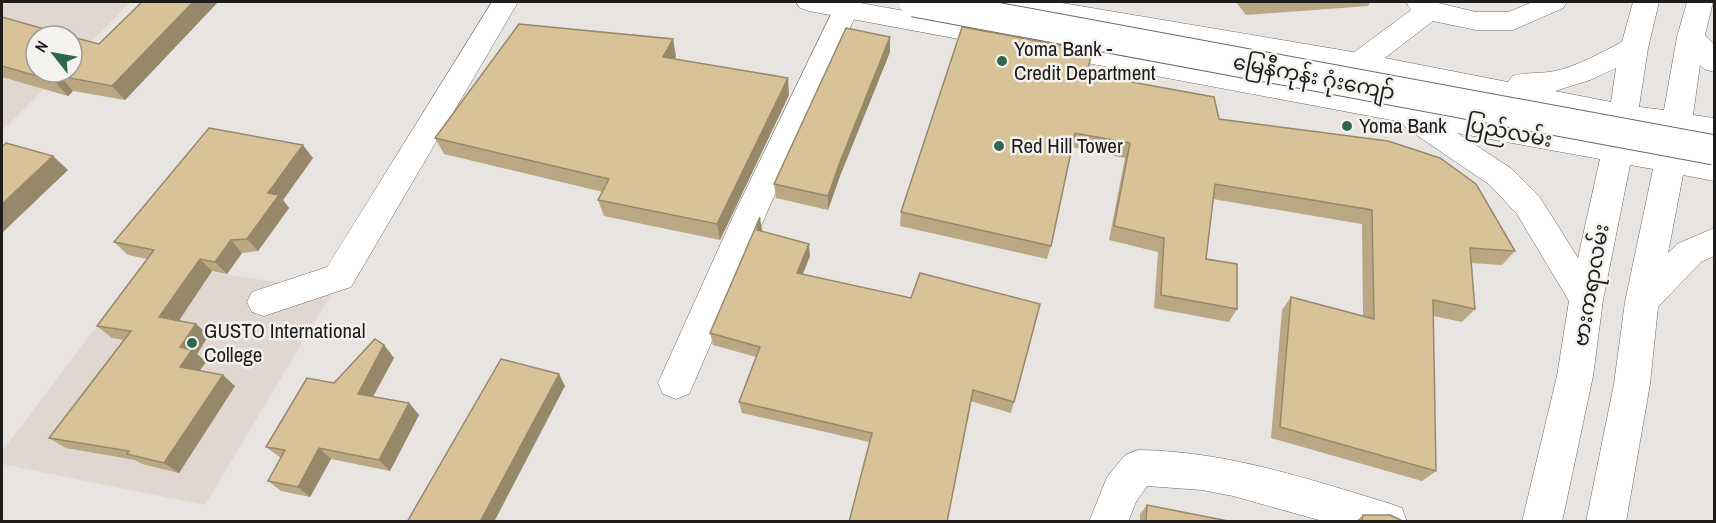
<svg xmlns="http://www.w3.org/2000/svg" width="1716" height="523" font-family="'Archivo Narrow','Noto Sans Myanmar',sans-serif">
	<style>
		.built { fill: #e0d8d0 }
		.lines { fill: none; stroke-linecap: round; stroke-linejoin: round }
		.minor-casing { stroke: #6a6866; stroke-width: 1 }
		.major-casing { stroke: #6a6866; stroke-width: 1 }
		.minor { fill: #fff; fill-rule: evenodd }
		.major { fill: #fff; fill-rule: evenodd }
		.highway-bridge-casing { stroke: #6a6866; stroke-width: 31; stroke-linecap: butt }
		.highway-bridge { stroke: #fff; stroke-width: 29 }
		.wall { fill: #baa783 }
		.shaded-wall { fill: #97886a }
		.building { fill: #d8c298; stroke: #97886a; stroke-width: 1.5 }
		.poi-dot { fill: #31674d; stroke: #f4f2ef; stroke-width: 2 }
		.labels { text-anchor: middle; stroke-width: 5; stroke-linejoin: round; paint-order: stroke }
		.poi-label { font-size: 21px; fill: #1e1d1c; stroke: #f4f2ef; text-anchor: start }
		.street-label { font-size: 21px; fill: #1e1d1c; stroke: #f4f2ef }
	</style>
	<rect width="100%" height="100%" fill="#e7e4e2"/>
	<!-- built -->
	<g class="built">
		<polygon points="2,2 131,2 72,61 72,36 36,36 36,72 61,72 2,131"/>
		<polygon points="146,262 333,291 205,505 2,464 2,451"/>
	</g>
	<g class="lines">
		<!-- minor casing -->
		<g class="minor-casing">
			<g id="minor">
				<polygon points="492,2 518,2 351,287 264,316 252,312 247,302 252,292 327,267"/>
				<polygon points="837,2 855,2 859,8 768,210 694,383 689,394 676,399 663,394 658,383 736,210"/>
				<polygon points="1406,2 1434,2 1476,12 1509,12 1532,2 1567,2 1563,8 1513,30 1476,30 1433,21 1369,70 1359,73 1349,70 1345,63 1349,56 1411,10"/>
				<path d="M1138,450c87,1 167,28 250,53l14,5 5,14h-81l-93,-26 -31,-6 -55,-4 -11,16 -8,20h-39l18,-45 18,-22z"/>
			</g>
		</g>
		<!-- major casing -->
		<g class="major-casing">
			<path id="major" d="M796,2h59l749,135 3,-14 -248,-50 -352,-62 -9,-3 -4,-6h62l303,51 149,29 4,-6c14,-4 28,-2 43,-5 23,-5 45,-18 67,-29l11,-40h26l-11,46 -9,59 25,3 13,-73 10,-35h26l-8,33 9,10v27l-10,-3 -4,-4 -7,50 21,3v22l-25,-4 -2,16 27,5v24l-31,-6 -15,78 9,-9 37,-16v28l-13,6 -43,45 -8,77 -24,138h-40l28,-138 11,-82 28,-133 -23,-4 -27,135 -10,76 -31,146h-40l35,-146 12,-75 -52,-87 -27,-29 -84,-57 -4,-6 -593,-111 -9,-3zM1616,68l-5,34 -56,-11 35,-11zM1636,128l24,4 -3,15 -23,-4zM1457,133l143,26 -22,99 -39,-62 -27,-27z"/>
		</g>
		<!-- minor -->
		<use href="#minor" class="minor"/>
		<!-- major -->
		<use href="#major" class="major"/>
		<!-- highway-bridge casing -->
		<g class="highway-bridge-casing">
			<polyline id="highway-bridge" points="914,2 1714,150"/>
		</g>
		<!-- highway-bridge -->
		<use href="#highway-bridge" class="highway-bridge"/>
	</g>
	<!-- wall -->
	<g class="wall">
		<polygon points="142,2 218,2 125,100 73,91 68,96 2,77 2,17 99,44"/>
		<polygon points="1236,2 1370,2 1368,6 1246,15"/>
		<polygon points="890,37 890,52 840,176 828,210 776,198 774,184"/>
		<polygon points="676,56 675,59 789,95 720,240 604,216 598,200 603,192 444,154 435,138"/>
		<polygon points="1087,74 1219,119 1515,251 1502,265 1471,263 1475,309 1462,322 1433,316 1436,471 1422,481 1271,438 1282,310 1291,297 1363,316 1362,224 1213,199 1206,259 1237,309 1229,322 1154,308 1158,252 1109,240 1125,158 1072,147 1051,246 1047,259 900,226 901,212"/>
		<polygon points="313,158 283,200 289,208 258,251 242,253 227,274 212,271 179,321 209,335 197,354 206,362 200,370 235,386 179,473 142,464 135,460 66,448 49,438 124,340 112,338 97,326 147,259 128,255 114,242"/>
		<polygon points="762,230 762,231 810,256 803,274 1014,402 1011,413 970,401 869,442 742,413 739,402 756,357 713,345 710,333"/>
		<polygon points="384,345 394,358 373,397 409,403 419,415 390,471 331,459 310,497 281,491 268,481 281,458 266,447 334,383"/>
		<polygon points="1147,505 1233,522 1140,522 1140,514"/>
		<polygon points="1363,515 1405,522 1355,522"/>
	</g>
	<!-- shaded-wall -->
	<g class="shaded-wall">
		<polygon points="193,2 218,2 125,100 112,86"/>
		<polygon points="890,37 890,52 840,176 828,210 828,196 840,162"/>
		<polygon points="673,39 676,56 666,73 663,57"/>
		<polygon points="60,76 73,91 68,96 54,81"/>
		<polygon points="788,78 789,95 720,240 717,224"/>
		<polygon points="303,145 313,158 283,200 289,208 258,251 247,239 268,193"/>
		<polygon points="53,156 68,170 2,233 2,204"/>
		<polygon points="760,217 762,230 759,243 757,230"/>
		<polygon points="231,240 242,253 227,274 215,262"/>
		<polygon points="809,244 810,256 798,285 797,273"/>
		<polygon points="200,259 212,271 173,329 159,317"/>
		<polygon points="196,324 209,335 197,354 206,362 194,378 180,367 180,347"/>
		<polygon points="384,345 394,358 368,405 358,394"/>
		<polygon points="559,374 565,386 494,522 480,522"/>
		<polygon points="223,375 235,386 179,473 164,463"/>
		<polygon points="409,403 419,415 390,471 379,460"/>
		<polygon points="319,448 331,459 310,497 298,487"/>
	</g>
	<!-- building -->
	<g class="building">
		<polygon points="142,2 193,2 112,86 60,76 54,81 2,66 2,17 69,36 36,36 36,72 72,72 72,37 99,44"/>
		<polygon points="519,24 673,39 663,57 788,78 717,224 598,200 609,179 435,138"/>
		<polygon points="962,27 1092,51 1087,74 1214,97 1219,119 1388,141 1440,158 1476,184 1515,251 1470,248 1475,309 1433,300 1436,471 1280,427 1291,297 1374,319 1372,210 1215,184 1206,259 1237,264 1237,309 1161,295 1164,238 1114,226 1130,143 1075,133 1051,246 901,212"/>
		<polygon points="846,28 890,37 840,162 828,196 774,184"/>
		<polygon points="209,128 303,145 268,193 279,195 247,239 231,240 215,262 200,259 159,317 196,324 180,347 192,350 180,367 223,375 164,463 127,454 129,451 49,438 131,331 97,326 154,250 114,242"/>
		<polygon points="6,143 53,156 2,204 2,147"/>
		<polygon points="760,217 757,230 809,244 797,273 911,298 920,273 1040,304 1014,402 973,390 947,522 849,522 872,433 739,402 760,347 710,333"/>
		<polygon points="375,339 384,345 358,394 409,403 379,460 319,448 298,487 268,481 285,450 266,447 307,378 334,383"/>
		<polygon points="501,359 559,374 480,522 407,522"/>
		<polygon points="1147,505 1233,522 1146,522"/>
		<polygon points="1363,515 1390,515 1405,522 1362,522"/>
	</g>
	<!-- markers -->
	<g class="poi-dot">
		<circle cx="1002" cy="61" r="6"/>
		<circle cx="1347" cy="126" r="6"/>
		<circle cx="999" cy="146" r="6"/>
		<circle cx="192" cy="343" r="6"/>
	</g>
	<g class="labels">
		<!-- poi labels -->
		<g class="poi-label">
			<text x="1014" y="56">Yoma Bank -<tspan x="1014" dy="24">Credit Department</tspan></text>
			<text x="1359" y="133">Yoma Bank</text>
			<text x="1011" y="153">Red Hill Tower</text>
			<text x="204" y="338">GUSTO International<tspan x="204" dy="24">College</tspan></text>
		</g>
		<!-- street labels -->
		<g class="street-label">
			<text transform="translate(1314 77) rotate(11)" y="7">မြေနီကုန်း ဂုံးကျော်</text>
			<text transform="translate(1509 132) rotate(11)" y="7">ပြည်လမ်း</text>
			<text transform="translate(1591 285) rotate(-80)" y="7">ဗားကရာလမ်း</text>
		</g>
	</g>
	<!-- border -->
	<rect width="1716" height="523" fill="none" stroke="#1e1d1c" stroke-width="6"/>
	<!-- north arrow -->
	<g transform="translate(54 54) rotate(301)"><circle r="28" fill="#f4f2ef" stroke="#9e9d9b" stroke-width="1.5"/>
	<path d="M0-4.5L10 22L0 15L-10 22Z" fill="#31674d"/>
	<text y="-9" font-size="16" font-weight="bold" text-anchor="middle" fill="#1e1d1c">N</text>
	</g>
</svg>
